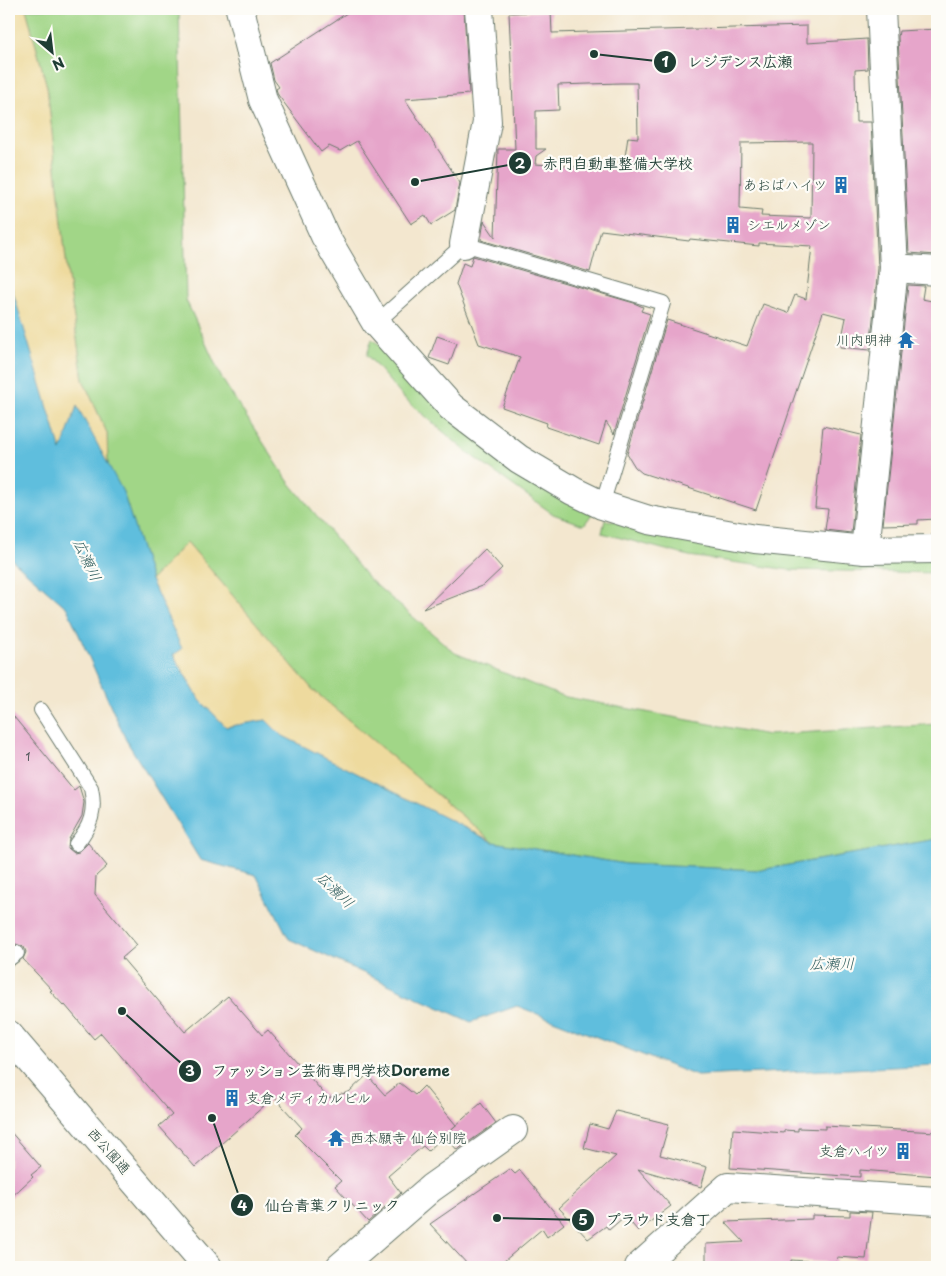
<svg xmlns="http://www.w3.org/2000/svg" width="946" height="1276" font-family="'Playpen Sans','Klee One',sans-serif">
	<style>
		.green { fill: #a1d687; stroke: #608a5e }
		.sand { fill: #eeda9e; stroke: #868c69 }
		.water { fill: #5ebedd; stroke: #3e7e88 }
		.building { fill: #e6a5ca; fill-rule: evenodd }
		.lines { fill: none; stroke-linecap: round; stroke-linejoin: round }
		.lane-casing { stroke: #69786a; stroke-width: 16 }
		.street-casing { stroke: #69786a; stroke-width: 30 }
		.secondary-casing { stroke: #69786a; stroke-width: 30 }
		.lane { stroke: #fff; stroke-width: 14 }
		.street { stroke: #fff; stroke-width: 28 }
		.secondary { stroke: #fff; stroke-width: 28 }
		.labels { text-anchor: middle; stroke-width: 4.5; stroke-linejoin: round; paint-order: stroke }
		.number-label { font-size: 11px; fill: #51575a }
		.poi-label { font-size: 14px; fill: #1f3d34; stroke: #fdfcf7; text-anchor: end }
		.street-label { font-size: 14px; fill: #1f3d34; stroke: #fdfcf7 }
		.water-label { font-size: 15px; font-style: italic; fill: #2f5d5e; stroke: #fdfcf7 }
		.leader { fill: none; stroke: #1f3d34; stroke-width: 2 }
		.callout-dot { fill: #1f3d34; stroke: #fdfcf7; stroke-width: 2 }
		.mark-label { font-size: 15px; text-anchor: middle; font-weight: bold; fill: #fff }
		.callout-label { font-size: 15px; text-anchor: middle; font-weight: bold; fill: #1f3d34; stroke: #fdfcf7; stroke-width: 4.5; stroke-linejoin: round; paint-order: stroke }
	</style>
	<rect width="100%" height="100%" fill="#fdfcf7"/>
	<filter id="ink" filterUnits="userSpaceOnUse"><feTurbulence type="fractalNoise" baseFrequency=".02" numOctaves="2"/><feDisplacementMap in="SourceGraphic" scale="10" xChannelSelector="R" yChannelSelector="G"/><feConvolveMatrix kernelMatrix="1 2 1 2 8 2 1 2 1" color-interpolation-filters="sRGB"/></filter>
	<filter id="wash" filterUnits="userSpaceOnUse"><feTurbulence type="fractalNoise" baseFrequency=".0096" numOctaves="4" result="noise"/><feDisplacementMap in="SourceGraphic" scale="20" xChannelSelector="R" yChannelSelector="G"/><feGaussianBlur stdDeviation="1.12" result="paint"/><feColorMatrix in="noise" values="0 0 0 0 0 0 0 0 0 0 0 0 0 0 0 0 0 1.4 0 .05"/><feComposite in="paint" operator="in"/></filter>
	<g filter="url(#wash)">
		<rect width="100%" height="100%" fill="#f3e7cf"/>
		<!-- green -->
		<g class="green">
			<polygon points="26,9 179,9 186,300 222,379 288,481 369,579 455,653 561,696 768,735 937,724 937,839 760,870 626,864 493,842 313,690 187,542 151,580 123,492 108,466 107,433 83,380 68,278 47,87"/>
			<polygon points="372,339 592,514 584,525 553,514 468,453 402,396 367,355"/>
			<polygon points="605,520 937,558 937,573 790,570 689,556 602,533"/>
		</g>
		<!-- sand -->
		<g class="sand">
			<polygon points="9,9 26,9 47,87 68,278 83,380 107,433 108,466 77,406 61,452 9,279"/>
			<polygon points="187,542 313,690 493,842 281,735 266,720 226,727 199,699 173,654 182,649 151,580"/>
		</g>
		<!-- water -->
		<polygon class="water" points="9,279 61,451 77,406 123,492 151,580 182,649 173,655 199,699 226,727 266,720 281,735 493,842 626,864 760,870 937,839 937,1065 697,1076 517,1006 471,1022 289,939 256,875 200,860 126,740 67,608 9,557"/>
		<g id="blocks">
			<!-- building -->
			<g class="building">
				<polygon points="353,9 464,9 469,94 405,99 460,183 455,210 431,225 425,215 411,224 357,141 340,151 329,146 321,152 278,95 276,89 279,87 274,80 270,63"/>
				<path d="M551,11l1,22 255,-7v17l60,-4 1,30 -13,1 1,52h15l7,146 -8,82 -30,-3 6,-29 -23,-6 -67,198 -114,-37 -7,-6 -8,-13 40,-134 80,26 16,-42 25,9 7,-18 11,4 6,-53 -53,-3v3l-69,-7 -1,2 -88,-11 -11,42 -109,-32 3,-19 11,16 3,-88h17l-6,-136zM620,83h17l1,55 -10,-1 -5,33 -88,-6 1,-8 10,-7h-10v-38l23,-1 -1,-25zM812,142l-1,76 -50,-2 1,-5 -22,-2 1,-66z"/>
				<polygon points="937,29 937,255 909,253 898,37 899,31"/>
				<polygon points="473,256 634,303 643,307 641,311 650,314 614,434 606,422 599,445 546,427 547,423 502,407 520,357 479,344 456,284 463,263 470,266"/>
				<polygon points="908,285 924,286 922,299 937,302 937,519 918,520 918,524 883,525"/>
				<polygon points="437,336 457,343 449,365 429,358"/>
				<polygon points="823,426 861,435 851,533 825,530 828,509 815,508"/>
				<polygon points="485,549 502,568 484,585 423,609"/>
				<polygon points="9,711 74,790 79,786 84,802 82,816 69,839 68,848 74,853 79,852 88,843 107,866 96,876 95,895 137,945 122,958 185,1032 228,996 262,1035 268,1030 328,1098 349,1092 367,1075 385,1095 400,1083 415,1095 424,1086 456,1125 428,1151 423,1146 388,1176 401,1193 368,1222 335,1186 341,1181 295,1135 302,1128 274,1097 195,1167 159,1126 172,1115 101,1033 94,1039 65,1005 64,1006 50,991 52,990 23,959 26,952 24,947 16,944 12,946 9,943"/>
				<polygon points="481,1103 496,1123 457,1150 445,1135"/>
				<polygon points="616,1111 669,1124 660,1155 707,1167 701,1187 638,1169 671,1206 638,1231 625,1216 609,1230 606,1226 588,1239 559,1208 616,1156 584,1148 590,1124 608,1129"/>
				<polygon points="825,1126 937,1132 937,1176 860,1170 860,1177 730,1168 733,1129 784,1133 784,1130 798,1131 798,1128 825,1129"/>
				<polygon points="9,1130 41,1167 31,1175 33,1177 9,1199"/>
				<polygon points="510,1169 515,1174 520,1170 564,1224 547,1237 542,1229 497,1267 470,1267 430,1224"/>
				<polygon points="850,1211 872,1212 866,1259 837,1257 836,1263 791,1260 791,1267 706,1267 706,1244 744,1242 725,1222 812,1219 812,1215 850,1216"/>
			</g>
		</g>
	</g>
	<g filter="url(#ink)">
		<use href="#blocks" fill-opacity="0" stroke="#69786a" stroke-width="1"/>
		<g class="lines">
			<!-- lane casing -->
			<g class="lane-casing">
				<g id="lane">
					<polyline points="376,323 464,244 663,303 602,505"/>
					<path d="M41,710l50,78c5,23 0,38 -15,56"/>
					<polyline points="9,959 17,953"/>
				</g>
			</g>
			<!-- street casing -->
			<g class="street-casing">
				<g id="street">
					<polyline points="240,9 263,100 325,236 376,323 451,407 519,459 573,491 602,505 649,520 755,539 865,550 937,549"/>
					<polyline points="881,9 894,268 937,271"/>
					<polyline points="464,244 487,122 479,9"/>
					<polyline points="865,550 894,268"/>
					<polyline points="340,1267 431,1188 513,1130"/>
					<polyline points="639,1267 728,1187 937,1201"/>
				</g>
			</g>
			<!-- secondary casing -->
			<g class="secondary-casing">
				<polyline id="secondary" points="9,1035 208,1267"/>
			</g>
			<!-- lane -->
			<use href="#lane" class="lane"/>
			<!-- street -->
			<use href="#street" class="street"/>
			<!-- secondary -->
			<use href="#secondary" class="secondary"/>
		</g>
	</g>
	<!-- icons -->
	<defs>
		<g id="building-bare" transform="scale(1.35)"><path d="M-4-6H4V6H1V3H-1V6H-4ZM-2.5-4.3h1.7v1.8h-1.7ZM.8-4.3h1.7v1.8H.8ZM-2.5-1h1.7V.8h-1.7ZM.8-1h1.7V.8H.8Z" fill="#1f6fb2" stroke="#fdfcf7" stroke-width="2.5" paint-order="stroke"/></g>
		<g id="temple-bare" transform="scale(1.35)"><path d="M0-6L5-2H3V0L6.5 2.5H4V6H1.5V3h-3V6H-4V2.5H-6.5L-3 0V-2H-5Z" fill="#1f6fb2" stroke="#fdfcf7" stroke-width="2.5" paint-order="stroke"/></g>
	</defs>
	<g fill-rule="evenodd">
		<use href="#building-bare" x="841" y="185"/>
		<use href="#building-bare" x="733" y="225"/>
		<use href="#temple-bare" x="906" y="340"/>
		<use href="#building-bare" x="232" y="1098"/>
		<use href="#temple-bare" x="336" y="1138"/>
		<use href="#building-bare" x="903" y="1151"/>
	</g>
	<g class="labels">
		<!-- number labels -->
		<g class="number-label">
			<text x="28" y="761">1</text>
		</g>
		<!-- poi labels -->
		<g class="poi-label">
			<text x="827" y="190">あおばハイツ</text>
			<text x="747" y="230" text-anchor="start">シエルメゾン</text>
			<text x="892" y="345">川内明神</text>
			<text x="246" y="1103" text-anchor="start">支倉メディカルビル</text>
			<text x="350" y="1143" text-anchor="start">西本願寺 仙台別院</text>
			<text x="889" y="1156">支倉ハイツ</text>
		</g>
		<!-- street labels -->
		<g class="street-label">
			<text transform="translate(109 1151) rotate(49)" y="5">西公園通</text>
		</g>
		<!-- water labels -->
		<g class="water-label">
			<text transform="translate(87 560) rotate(65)" y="5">広瀬川</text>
			<text transform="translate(335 890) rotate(44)" y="5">広瀬川</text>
			<text x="832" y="969">広瀬川</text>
		</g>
	</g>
	<!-- callouts -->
	<path class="leader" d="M594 54L665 62M415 182L520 163M122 1011L190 1071M212 1118L242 1205M497 1218L583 1220"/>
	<g class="callout-dot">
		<circle cx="594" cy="54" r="5"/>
		<circle cx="415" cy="182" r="5"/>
		<circle cx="122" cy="1011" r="5"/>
		<circle cx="212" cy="1118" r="5"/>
		<circle cx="497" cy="1218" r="5"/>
		<circle cx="665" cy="62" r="12"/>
		<circle cx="520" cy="163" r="12"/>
		<circle cx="190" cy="1071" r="12"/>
		<circle cx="242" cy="1205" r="12"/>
		<circle cx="583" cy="1220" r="12"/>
	</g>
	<g class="mark-label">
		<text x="665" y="67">1</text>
		<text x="520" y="169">2</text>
		<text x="190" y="1076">3</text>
		<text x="242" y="1211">4</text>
		<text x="583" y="1225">5</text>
	</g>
	<g class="callout-label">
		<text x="740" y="67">レジデンス広瀬</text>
		<text x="618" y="169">赤門自動車整備大学校</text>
		<text x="331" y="1076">ファッション芸術専門学校Doreme</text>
		<text x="332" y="1211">仙台青葉クリニック</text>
		<text x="658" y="1225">プラウド支倉丁</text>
	</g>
	<!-- margin -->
	<rect width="946" height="1276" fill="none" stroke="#fdfcf7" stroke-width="30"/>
	<!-- north arrow -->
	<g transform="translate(52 52) rotate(152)" stroke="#fdfcf7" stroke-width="4" paint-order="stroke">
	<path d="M0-4L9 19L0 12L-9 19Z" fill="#1f3d34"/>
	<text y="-8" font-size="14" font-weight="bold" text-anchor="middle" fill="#1f3d34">N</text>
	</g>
</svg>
